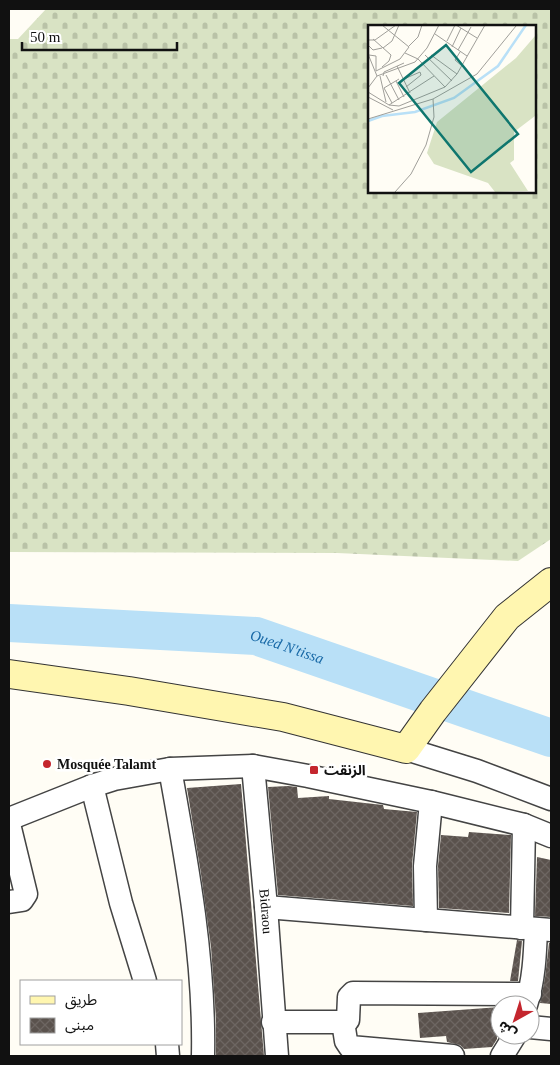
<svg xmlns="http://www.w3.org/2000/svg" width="560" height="1065" font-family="'Times New Roman','Noto Sans Arabic',serif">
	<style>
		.cemetery { fill: url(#cemetery-stones); fill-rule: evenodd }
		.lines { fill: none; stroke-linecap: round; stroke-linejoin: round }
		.river { stroke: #b9e0f7; stroke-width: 38 }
		.building { fill: url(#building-cross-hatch) }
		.street-casing { stroke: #444; stroke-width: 25 }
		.secondary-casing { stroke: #333; stroke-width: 30 }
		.street { stroke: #fff; stroke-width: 22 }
		.secondary { stroke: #fff6b0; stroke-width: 28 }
		.poi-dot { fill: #c4262e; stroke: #fff; stroke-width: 2 }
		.labels { text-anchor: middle; stroke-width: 5; stroke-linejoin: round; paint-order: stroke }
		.poi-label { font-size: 14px; font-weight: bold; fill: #111; stroke: #fff; text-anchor: start }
		.street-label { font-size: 14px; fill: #111; stroke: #fff }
		.water-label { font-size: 15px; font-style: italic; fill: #1768a6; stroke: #fff }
		.inset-river { fill: none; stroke: #b9e0f7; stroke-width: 2.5 }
		.inset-road { fill: none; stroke: #a09f9a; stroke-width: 1 }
		.view { fill: #0f766e; fill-opacity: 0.15; stroke: #0f766e; stroke-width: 2.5 }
		.inset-edge { fill: none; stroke: #111; stroke-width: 2.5 }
	</style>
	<defs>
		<pattern id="cemetery-stones" width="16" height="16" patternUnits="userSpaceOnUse" patternTransform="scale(1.25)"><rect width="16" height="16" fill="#d9e3c4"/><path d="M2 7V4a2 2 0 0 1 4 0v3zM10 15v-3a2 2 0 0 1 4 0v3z" fill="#b9c2a7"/></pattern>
		<pattern id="building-cross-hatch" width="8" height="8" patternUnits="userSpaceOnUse" patternTransform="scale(1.25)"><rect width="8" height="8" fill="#5a524d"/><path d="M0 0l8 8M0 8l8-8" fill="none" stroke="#6d6662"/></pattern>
	</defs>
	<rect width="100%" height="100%" fill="#fffdf5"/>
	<!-- cemetery -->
	<path class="cemetery" d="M46,9h505v530l-33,22 -181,-8 -328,-1v-513h9zM369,26h165v165h-165z"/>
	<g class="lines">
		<!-- river -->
		<path class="river" id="s1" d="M9,623l247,13 295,102"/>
	</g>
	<!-- building -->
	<g class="building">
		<polygon points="241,784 264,1056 216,1056 216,1019 211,947 201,874 187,788"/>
		<polygon points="288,786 297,787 298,798 329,796 329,799 383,805 384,809 417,812 412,865 413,906 278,895 268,787"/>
		<polygon points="469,832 511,835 509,913 439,908 438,866 441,835 468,837"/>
		<polygon points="537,857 551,860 551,917 535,916"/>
		<polygon points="517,940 522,941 518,981 510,981"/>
		<polygon points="549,943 551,943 551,1004 540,1003 545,978"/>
		<polygon points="500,1007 500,1034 497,1033 497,1039 492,1047 464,1049 460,1045 447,1042 446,1036 420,1038 418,1013"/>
	</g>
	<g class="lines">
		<!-- street casing -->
		<g class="street-casing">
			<g id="street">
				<polyline points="406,749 477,771 551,799"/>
				<path id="s2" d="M253,766l13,141 11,149"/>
				<path d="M170,769c17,94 35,191 33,287"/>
				<polyline points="92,786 121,903 145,981"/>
				<polyline points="9,819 92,786 114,779 170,769 253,766 308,776 431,802 524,825 551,836"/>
				<polyline points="9,824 26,894 22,900 9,902"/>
				<polyline points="266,907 551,930"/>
				<polyline points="426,920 425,866 431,802"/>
				<polyline points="522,928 524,825"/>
				<path d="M526,1005c8,-25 9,-50 10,-76"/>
				<polyline points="273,1022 346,1022 348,1020 349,997 353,993 530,994"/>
				<polyline points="343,1022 346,1041 350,1047 453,1056"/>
				<polyline points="530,1027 551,1029"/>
				<polyline points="167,1044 168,1056"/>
				<polyline points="502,1056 515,1035"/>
			</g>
		</g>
		<!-- secondary casing -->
		<g class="secondary-casing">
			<polyline id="secondary" points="9,674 129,691 283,717 406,749 433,711 507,617 551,582"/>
		</g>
		<!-- street -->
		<use href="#street" class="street"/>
		<!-- secondary -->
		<use href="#secondary" class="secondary"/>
	</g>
	<!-- markers -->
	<g class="poi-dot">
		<circle cx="47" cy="764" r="5"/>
		<rect x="309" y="765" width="10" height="10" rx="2.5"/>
	</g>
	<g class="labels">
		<!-- poi labels -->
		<g class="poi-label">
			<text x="57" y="769">Mosquée Talamt</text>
			<text x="324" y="775">الزنقت</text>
		</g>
		<!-- street labels -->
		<g class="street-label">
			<text dy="5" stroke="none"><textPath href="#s2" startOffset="146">Bidraou</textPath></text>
		</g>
		<!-- water labels -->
		<g class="water-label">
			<text dy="5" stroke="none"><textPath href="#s1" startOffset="280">Oued N'tissa</textPath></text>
		</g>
	</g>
	<!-- overview -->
	<g transform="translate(368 25)">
		<rect width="168" height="168" fill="#fffdf5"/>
		<path d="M167,11v80l-21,16v28l-4,3 18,28 -33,1 -7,-9 -54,-19 -7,-11 10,-31 79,-64z" fill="#d9e3c4"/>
		<path class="inset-river" d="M0,96l14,-5 33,-4 39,-14 44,-32 28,-41"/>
		<path class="inset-road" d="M88,0l21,13M67,9l32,22M5,14l18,16 -2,6 -7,6M0,15h7l21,-15M79,16l8,-16M0,20l5,5 9,-2M41,21l9,-9 4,-12M84,22l9,-19M15,23l9,-7 7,-16M90,25l13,-23M92,27l-5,8 7,6M37,28l13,6 27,28M0,29l9,22M1,30l7,1v15l24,-12 9,-12 -27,-22M57,30l27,26M63,30l26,19M29,41l13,27M18,50l13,25M12,51l6,26M15,51l1,-4 20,-9M36,54l16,-7M28,56l8,16M38,62l15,-12 -1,-3M0,63l9,-12 38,-14 12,-14 12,-23M0,67l21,13 10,1 46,-19 12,-13 28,-49M0,72l25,13M24,78l-8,-15 15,-9M21,80l45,-29M0,94l65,-20M27,167l16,-18 15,-29 8,-28 -1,-18 44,-25 39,-48"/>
		<path class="view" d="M78,20l72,89 -47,38 -72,-89z"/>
		<rect width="168" height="168" class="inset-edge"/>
	</g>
	<!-- border -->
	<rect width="560" height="1065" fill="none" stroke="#111111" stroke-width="20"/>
	<!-- legend -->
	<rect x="20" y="980" width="162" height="65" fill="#ffffff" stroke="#a0a0a0"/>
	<rect x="30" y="996" width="25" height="8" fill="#fff6b0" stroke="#a0a0a0"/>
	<text x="65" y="1005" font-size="15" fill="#111111">طريق</text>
	<rect x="30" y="1018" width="25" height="15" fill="url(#building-cross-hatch)" stroke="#a0a0a0"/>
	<text x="65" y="1030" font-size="15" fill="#111111">مبنى</text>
	<!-- north arrow -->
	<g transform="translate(515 1020) rotate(219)"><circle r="24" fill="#ffffff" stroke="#a0a0a0"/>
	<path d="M0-4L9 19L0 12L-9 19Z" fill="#c4262e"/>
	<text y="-8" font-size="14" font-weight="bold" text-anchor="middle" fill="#111111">ش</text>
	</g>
	<!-- scale -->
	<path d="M22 42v8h155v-8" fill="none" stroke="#111111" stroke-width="2.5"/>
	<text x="30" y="42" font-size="15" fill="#111111" stroke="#ffffff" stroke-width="4" paint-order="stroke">50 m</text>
</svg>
